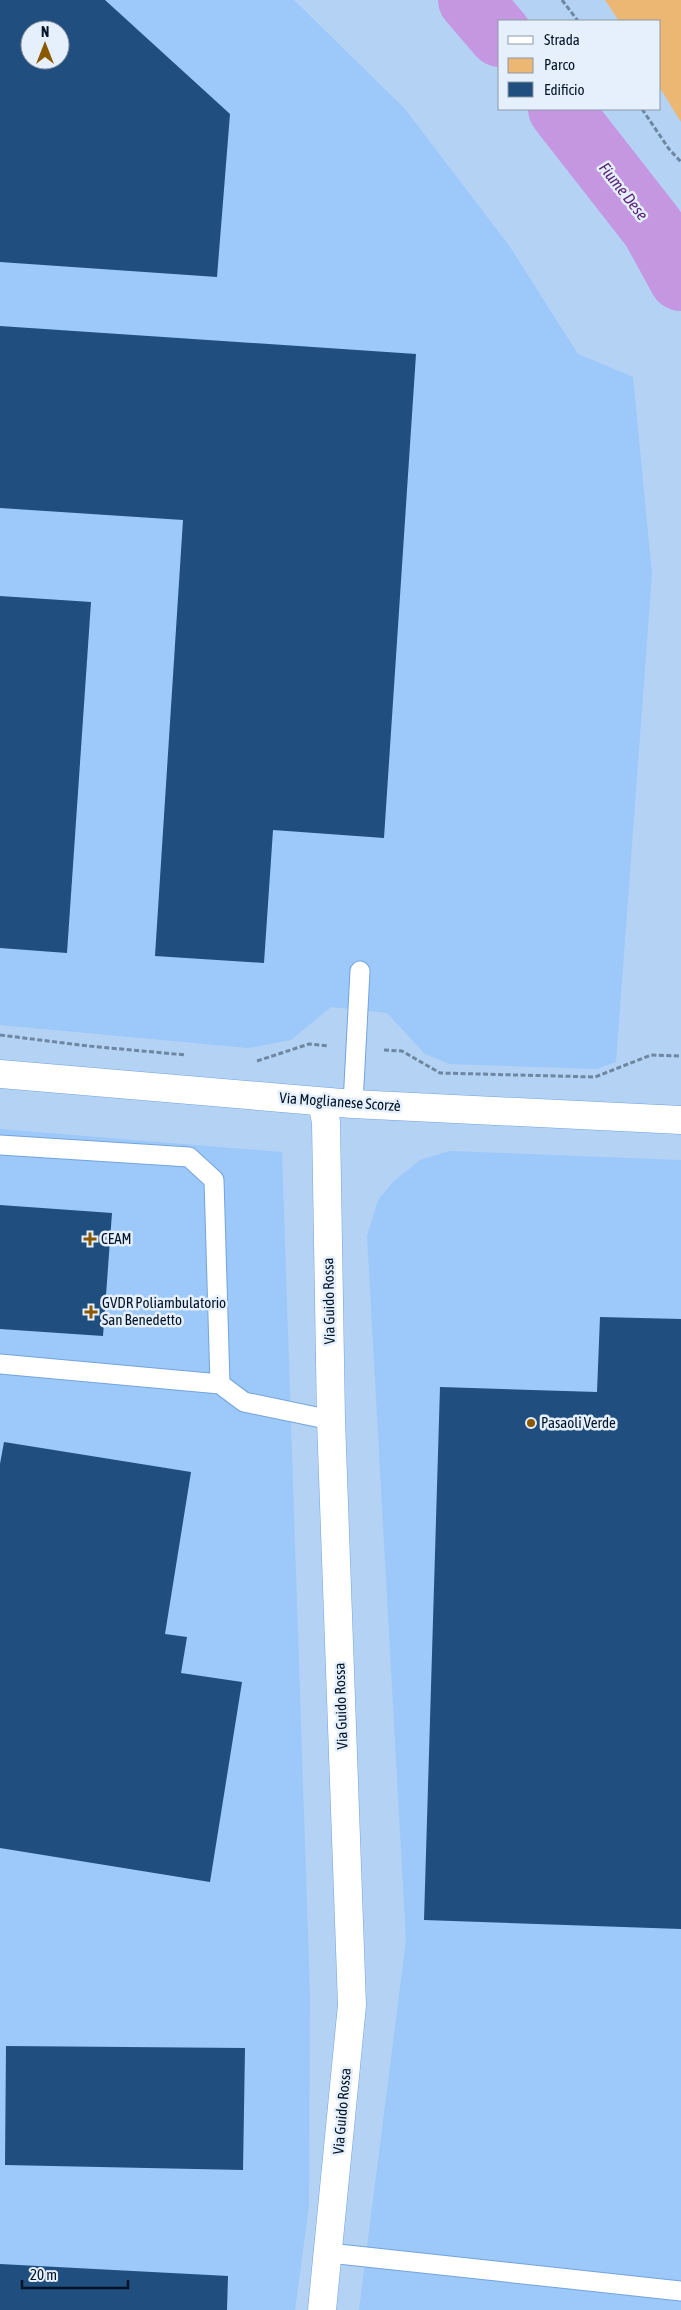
<svg xmlns="http://www.w3.org/2000/svg" width="681" height="2310" font-family="'Asap Condensed',sans-serif">
	<style>
		.built { fill: #9cc8fa; fill-rule: evenodd }
		.green { fill: #ecb673 }
		.lines { fill: none; stroke-linecap: round; stroke-linejoin: round }
		.river { stroke: #c497e0; stroke-width: 64 }
		.building { fill: #1f4e7f; fill-rule: evenodd }
		.service-casing { stroke: #73a4db; stroke-width: 21 }
		.minor-casing { stroke: #73a4db; stroke-width: 29 }
		.secondary-casing { stroke: #73a4db; stroke-width: 29 }
		.path { stroke: #6d86a2; stroke-width: 3; stroke-dasharray: 5 2.5; stroke-linecap: butt }
		.service { stroke: #fff; stroke-width: 19 }
		.minor { stroke: #fff; stroke-width: 28 }
		.secondary { stroke: #fff; stroke-width: 28 }
		.poi-dot { fill: #895800; stroke: #e6f0fc; stroke-width: 2 }
		.labels { text-anchor: middle; stroke-width: 5; stroke-linejoin: round; paint-order: stroke }
		.street-label { font-size: 15px; fill: #031428; stroke: #e6f0fc }
		.poi-label { font-size: 15px; fill: #031428; stroke: #e6f0fc; text-anchor: start }
		.water-label { font-size: 16px; font-style: italic; fill: #5b2378; stroke: #e6f0fc }
	</style>
	<rect width="100%" height="100%" fill="#b4d2f4"/>
	<!-- built -->
	<g class="built">
		<path d="M0,0h294l111,109 105,138 68,107 55,23 19,197 -36,488 -19,7 -147,-5 -25,-10 -38,-41 -56,-6 -40,33 -43,8 -248,-23zM30,30h30v30h-30z"/>
		<polygon points="0,1129 282,1152 310,1995 309,2206 295,2310 0,2310"/>
		<polygon points="449,1151 681,1160 681,2310 359,2310 406,1940 367,1236 378,1200 394,1181 420,1160"/>
	</g>
	<!-- green -->
	<polygon class="green" points="605,0 681,0 681,122 660,88 660,21 619,21"/>
	<g class="lines">
		<!-- river -->
		<g class="river">
			<polyline points="470,0 500,35"/>
			<polyline points="560,109 653,228 681,279"/>
		</g>
	</g>
	<!-- building -->
	<g class="building">
		<path d="M0,0h105l125,114 -13,163 -217,-15zM30,30h30v30h-30z"/>
		<polygon points="0,326 416,354 384,838 273,830 264,963 155,956 183,520 0,508"/>
		<polygon points="0,596 91,602 67,953 0,948"/>
		<polygon points="0,1205 112,1213 103,1336 0,1329"/>
		<polygon points="600,1317 681,1319 681,1929 424,1920 440,1387 597,1392"/>
		<polygon points="4,1442 191,1472 165,1634 187,1637 181,1673 242,1682 210,1882 0,1848 0,1464"/>
		<polygon points="6,2046 245,2048 243,2170 5,2165"/>
		<polygon points="0,2264 228,2276 227,2310 0,2310"/>
	</g>
	<g class="lines">
		<!-- service casing -->
		<g class="service-casing">
			<g id="service">
				<polyline points="353,1104 360,971"/>
				<polyline points="0,1145 189,1157 214,1180 220,1384"/>
				<polyline points="0,1364 220,1384 244,1402 331,1420"/>
				<polyline points="329,2253 681,2291"/>
			</g>
		</g>
		<!-- minor casing -->
		<g class="minor-casing">
			<polyline id="minor" points="322,1102 326,1122 331,1420 352,2005 322,2310"/>
		</g>
		<!-- secondary casing -->
		<g class="secondary-casing">
			<polyline id="secondary" points="0,1074 353,1104 681,1120"/>
		</g>
		<!-- path -->
		<g class="path">
			<polyline points="562,0 578,21"/>
			<polyline points="642,109 669,149 681,162"/>
			<polyline points="0,1035 88,1046 186,1055"/>
			<polyline points="384,1050 402,1051 440,1073 595,1077 651,1055 681,1056"/>
			<polyline points="257,1061 309,1044 328,1046"/>
		</g>
		<!-- service -->
		<use href="#service" class="service"/>
		<!-- minor -->
		<use href="#minor" class="minor"/>
		<!-- secondary -->
		<use href="#secondary" class="secondary"/>
	</g>
	<!-- markers -->
	<g class="poi-dot">
		<path d="M87.5 1231.5h5v5h5v5h-5v5h-5v-5h-5v-5h5z"/>
		<path d="M88.5 1304.5h5v5h5v5h-5v5h-5v-5h-5v-5h5z"/>
		<circle cx="531" cy="1423" r="5"/>
	</g>
	<g class="labels">
		<!-- street labels -->
		<g class="street-label">
			<text transform="translate(340 1102) rotate(4)" y="5">Via Moglianese Scorzè</text>
			<text transform="translate(329 1301) rotate(-91)" y="5">Via Guido Rossa</text>
			<text transform="translate(341 1706) rotate(-92)" y="5">Via Guido Rossa</text>
			<text transform="translate(342 2111) rotate(-85)" y="5">Via Guido Rossa</text>
		</g>
		<!-- poi labels -->
		<g class="poi-label">
			<text x="101" y="1244">CEAM</text>
			<text x="102" y="1308">GVDR Poliambulatorio<tspan x="102" dy="17">San Benedetto</tspan></text>
			<text x="541" y="1428">Pasaoli Verde</text>
		</g>
		<!-- water labels -->
		<g class="water-label">
			<text transform="translate(624 191) rotate(52)" y="6">Fiume Dese</text>
		</g>
	</g>
	<!-- legend -->
	<rect x="498" y="20" width="162" height="90" fill="#e6f0fc" stroke="#8b98a7"/>
	<rect x="508" y="36" width="25" height="8" fill="#ffffff" stroke="#8b98a7"/>
	<text x="544" y="45" font-size="15" fill="#031428">Strada</text>
	<rect x="508" y="58" width="25" height="15" fill="#ecb673" stroke="#8b98a7"/>
	<text x="544" y="70" font-size="15" fill="#031428">Parco</text>
	<rect x="508" y="82" width="25" height="15" fill="#1f4e7f" stroke="#8b98a7"/>
	<text x="544" y="95" font-size="15" fill="#031428">Edificio</text>
	<!-- north arrow -->
	<g transform="translate(45 45)"><circle r="24" fill="#e6f0fc" stroke="#8b98a7"/>
	<path d="M0-4L9 19L0 12L-9 19Z" fill="#895800"/>
	<text y="-8" font-size="14" font-weight="bold" text-anchor="middle" fill="#031428">N</text>
	</g>
	<!-- scale -->
	<path d="M22 2280v8h106v-8" fill="none" stroke="#031428" stroke-width="2.5"/>
	<text x="30" y="2280" font-size="15" fill="#031428" stroke="#e6f0fc" stroke-width="4" paint-order="stroke">20 m</text>
</svg>
